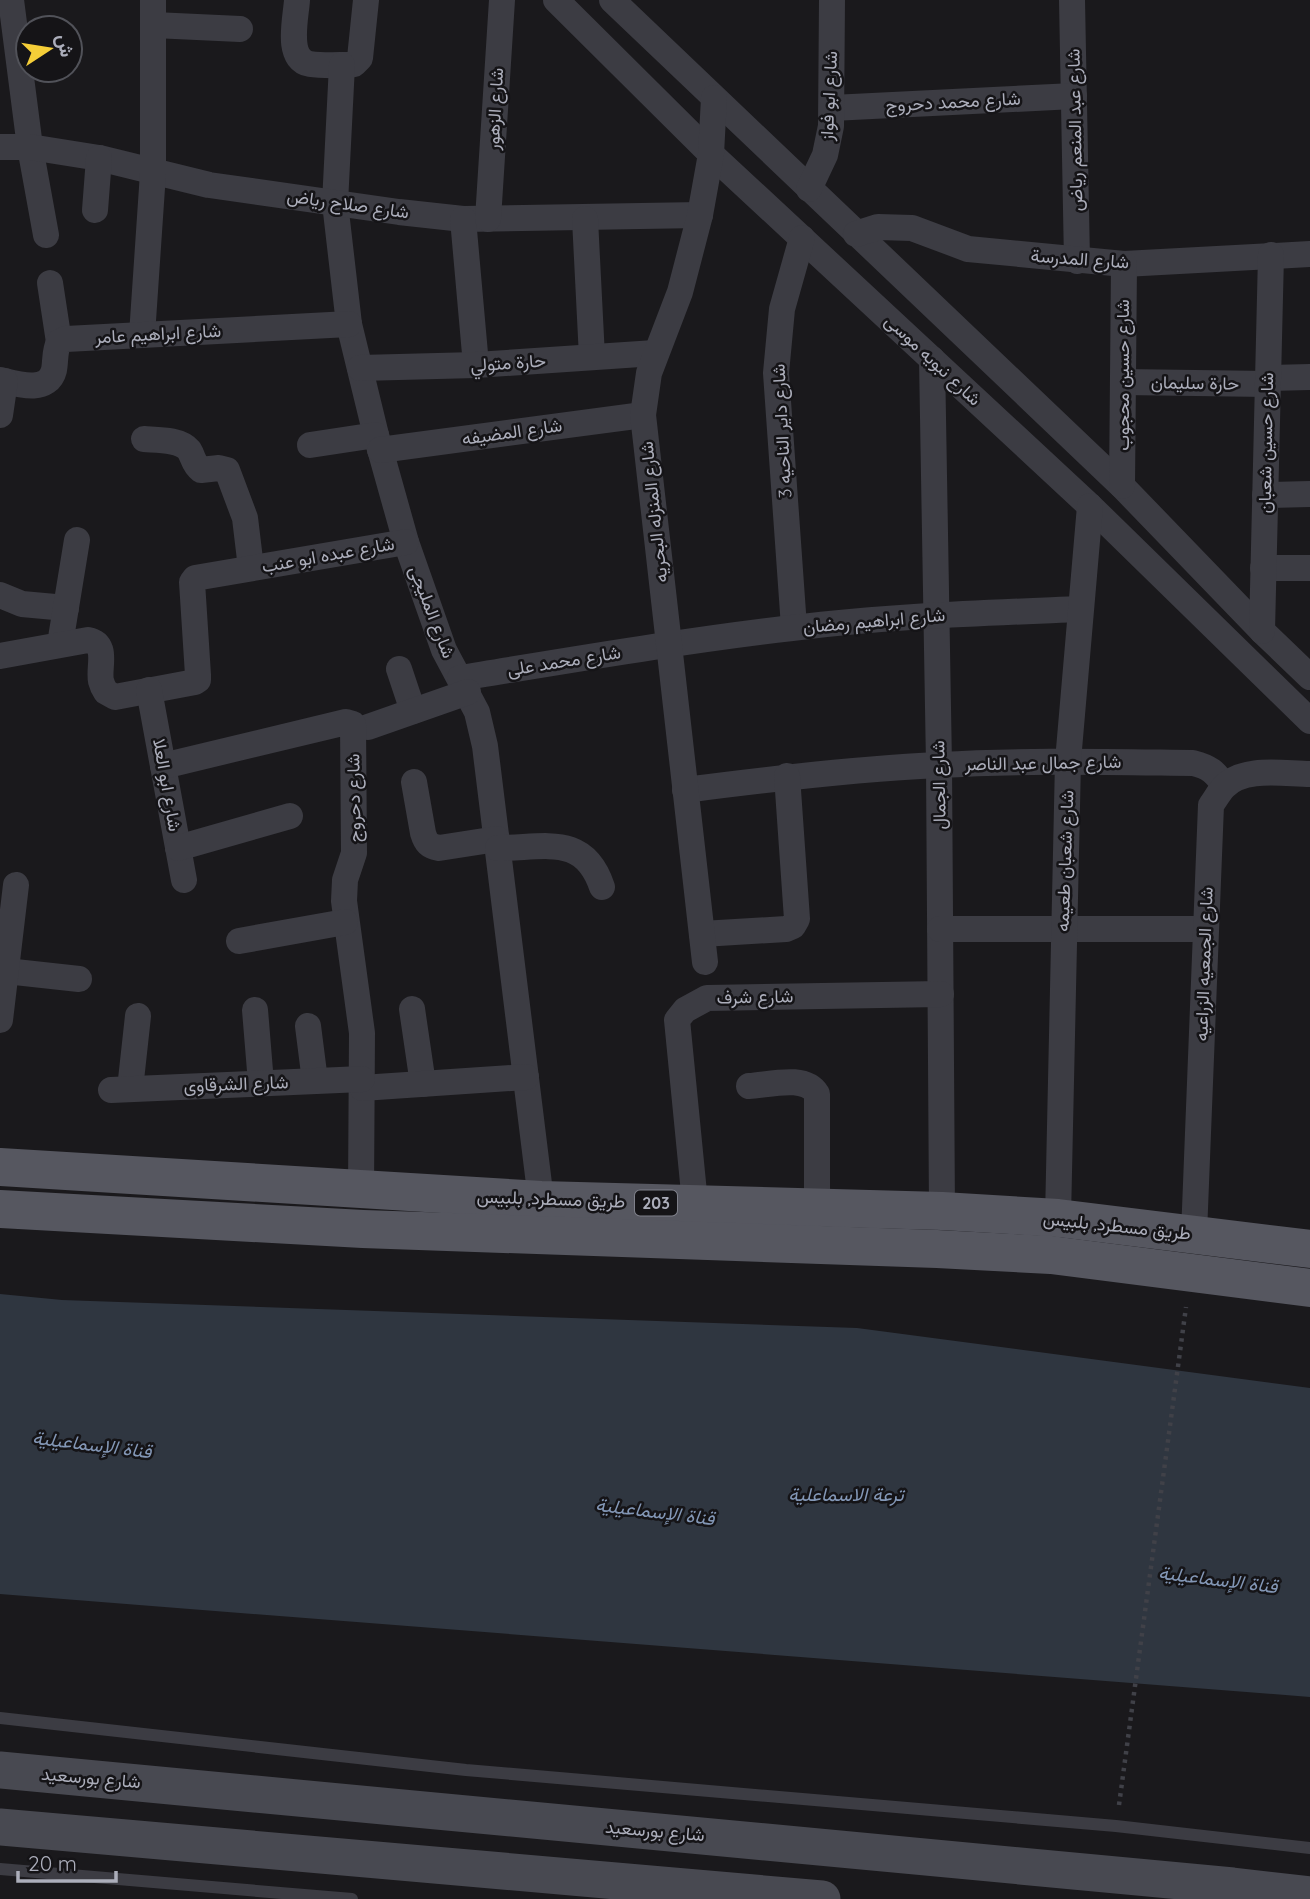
<svg xmlns="http://www.w3.org/2000/svg" width="1310" height="1899" font-family="Quicksand,Vazirmatn,sans-serif">
	<style>
		.water { fill: #2f3640 }
		.lines { fill: none; stroke-linecap: round; stroke-linejoin: round }
		.path { stroke: #404148; stroke-width: 4.5; stroke-dasharray: 3.5 5; stroke-linecap: butt }
		.service { stroke: #3c3c43; stroke-width: 12 }
		.minor { stroke: #3c3c43; stroke-width: 26 }
		.secondary { stroke: #484951; stroke-width: 37 }
		.primary { stroke: #565760; stroke-width: 38 }
		.labels { text-anchor: middle; stroke-width: 5; stroke-linejoin: round; paint-order: stroke }
		.shield { fill: #151417; stroke: #7f808a; stroke-width: 2 }
		.shield-label { font-size: 16px; font-weight: bold; fill: #acaebb }
		.street-label { font-size: 18px; fill: #acaebb; stroke: #151417 }
		.water-label { font-size: 19px; font-style: italic; fill: #8397b6; stroke: #151417 }
	</style>
	<rect width="100%" height="100%" fill="#1a191c"/>
	<!-- water -->
	<polygon class="water" points="0,1294 62,1300 857,1328 1310,1388 1310,1697 0,1594"/>
	<g class="lines">
		<!-- path -->
		<polyline class="path" points="1119,1805 1186,1307"/>
		<!-- service -->
		<g class="service">
			<polyline points="0,1718 466,1770 1116,1826 1310,1848"/>
			<polyline points="0,1869 352,1899"/>
		</g>
		<!-- minor -->
		<g class="minor">
			<polyline points="11,0 30,147 46,235"/>
			<path d="M297,0c-1,18 -12,60 13,64 13,2 27,1 39,1l5,-1 6,-6 6,-58"/>
			<polyline points="556,0 711,154 1090,506 1310,721"/>
			<polyline points="612,0 1122,486 1262,631 1310,677"/>
			<polyline points="1072,0 1077,261"/>
			<polyline points="154,25 240,29"/>
			<polyline points="342,65 335,203 349,324 376,435 406,542 444,650 477,712 485,746 541,1200"/>
			<polyline points="832,108 1074,96"/>
			<polyline points="0,147 30,147 99,158 209,185 399,212 463,219 700,215"/>
			<polyline points="809,189 825,155 831,126 832,0"/>
			<polyline points="95,210 99,158"/>
			<polyline points="463,219 476,365"/>
			<polyline points="488,219 502,0"/>
			<polyline points="585,219 592,357"/>
			<polyline points="856,234 878,227 912,228 968,249 1124,264 1310,254"/>
			<polyline points="50,283 59,342"/>
			<polyline points="142,335 153,173 153,0"/>
			<polyline points="932,359 939,765 942,1211"/>
			<polyline points="360,368 476,365 655,353"/>
			<polyline points="1268,378 1310,377"/>
			<path d="M0,380c17,4 48,14 54,-10 2,-10 0,-18 5,-28l7,-3 283,-15"/>
			<polyline points="1123,382 1268,384"/>
			<polyline points="0,415 5,381"/>
			<path d="M144,439c13,1 36,0 45,11 5,8 4,14 12,20l18,-2 8,2 18,48 6,50"/>
			<polyline points="310,445 376,435"/>
			<polyline points="380,450 643,415"/>
			<polyline points="1122,486 1124,264"/>
			<polyline points="1265,495 1310,494"/>
			<polyline points="1263,568 1310,568"/>
			<polyline points="0,595 22,604 66,608"/>
			<polyline points="794,627 776,373 782,309 802,238"/>
			<polyline points="1262,631 1271,255"/>
			<polyline points="60,644 77,540"/>
			<path d="M0,656l88,-16c21,4 10,27 13,41 1,4 3,8 5,11l9,5 80,-15 3,-2v-5l-6,-93 3,-4 211,-36"/>
			<polyline points="399,669 413,711"/>
			<path d="M460,678c111,-18 221,-37 332,-50 96,-12 192,-15 288,-19"/>
			<polyline points="149,690 184,880"/>
			<polyline points="368,727 468,692"/>
			<polyline points="163,766 346,722 353,724 354,853 345,880 344,901 362,1033 361,1191"/>
			<path d="M414,782l9,51c3,10 6,13 16,15l58,-9"/>
			<path d="M685,790c84,-11 169,-21 254,-25 85,-5 169,-3 254,-2 16,4 23,9 31,23"/>
			<polyline points="178,848 290,816"/>
			<path d="M498,848c47,0 86,-15 104,39"/>
			<polyline points="940,929 1205,929"/>
			<polyline points="702,934 786,929 793,926 797,919 787,776"/>
			<polyline points="239,941 345,922"/>
			<polyline points="705,962 643,415 649,373 680,292 700,215 711,154 714,98"/>
			<polyline points="6,971 79,979"/>
			<polyline points="412,1009 423,1084"/>
			<polyline points="255,1010 261,1083"/>
			<polyline points="0,1020 16,885"/>
			<polyline points="308,1026 315,1081"/>
			<path d="M749,1086c20,-1 56,-12 68,8v113"/>
			<polyline points="362,1088 526,1077"/>
			<polyline points="130,1089 138,1016"/>
			<polyline points="111,1090 362,1079"/>
			<polyline points="695,1203 677,1020 685,1010 707,998 941,994"/>
			<polyline points="1058,1218 1068,761 1090,506"/>
			<path d="M1194,1234l17,-429c4,-5 8,-13 13,-18 20,-21 60,-13 86,-13"/>
		</g>
		<!-- secondary -->
		<g class="secondary">
			<polyline points="0,1770 1233,1886 1310,1895"/>
			<polyline points="0,1827 822,1899"/>
		</g>
		<!-- primary -->
		<g class="primary">
			<polyline points="0,1167 541,1200 942,1211 1058,1218 1310,1249"/>
			<polyline points="0,1209 363,1229 937,1249 1051,1255 1310,1288"/>
		</g>
	</g>
	<g class="labels">
		<!-- shield labels -->
		<rect class="shield" x="635" y="1190.5" width="42" height="25" rx="5"/>
		<g class="shield-label">
			<text x="656" y="1209">203</text>
		</g>
		<!-- street labels -->
		<g class="street-label">
			<text transform="translate(829 96) rotate(-87)" y="6">شارع ابو فواز</text>
			<text transform="translate(953 102) rotate(-3)" y="6">شارع محمد دحروج</text>
			<text transform="translate(495 109) rotate(-87)" y="6">شارع الزهور</text>
			<text transform="translate(1075 130) rotate(-91)" y="6">شارع عبد المنعم رياض</text>
			<text transform="translate(348 204) rotate(8)" y="6">شارع صلاح رياض</text>
			<text transform="translate(1080 259) rotate(4)" y="6">شارع المدرسة</text>
			<text transform="translate(158 334) rotate(-3)" y="6">شارع ابراهيم عامر</text>
			<text transform="translate(933 360) rotate(43)" y="6">شارع نبويه موسى</text>
			<text transform="translate(508 363) rotate(-4)" y="6">حارة متولي</text>
			<text transform="translate(1123 375) rotate(-90)" y="6">شارع حسين محجوب</text>
			<text transform="translate(1195 383) rotate(1)" y="6">حارة سليمان</text>
			<text transform="translate(782 431) rotate(-93)" y="6">شارع داير الناحيه 3</text>
			<text transform="translate(512 432) rotate(-8)" y="6">شارع المضيفه</text>
			<text transform="translate(1266 443) rotate(-89)" y="6">شارع حسين شعبان</text>
			<text transform="translate(654 512) rotate(-96)" y="6">شارع المنزله البحريه</text>
			<text transform="translate(328 555) rotate(-10)" y="6">شارع عبده ابو عنب</text>
			<text transform="translate(432 612) rotate(69)" y="6">شارع المليجى</text>
			<text transform="translate(874 621) rotate(-5)" y="6">شارع ابراهيم رمضان</text>
			<text transform="translate(564 661) rotate(-9)" y="6">شارع محمد على</text>
			<text transform="translate(1043 763) rotate(-1)" y="6">شارع جمال عبد الناصر</text>
			<text transform="translate(167 785) rotate(80)" y="6">شارع ابو العلا</text>
			<text transform="translate(939 785) rotate(-91)" y="6">شارع الجمال</text>
			<text transform="translate(354 798) rotate(-91)" y="6">شارع دحروج</text>
			<text transform="translate(1065 861) rotate(-88)" y="6">شارع شعبان طعيمه</text>
			<text transform="translate(1204 964) rotate(-88)" y="6">شارع الجمعيه الزراعيه</text>
			<text transform="translate(755 997) rotate(-1)" y="6">شارع شرف</text>
			<text transform="translate(236 1084) rotate(-2)" y="6">شارع الشرقاوى</text>
			<text transform="translate(551 1199) rotate(2)" y="6">طريق مسطرد, بلبيس</text>
			<text transform="translate(1117 1226) rotate(6)" y="6">طريق مسطرد, بلبيس</text>
			<text transform="translate(91 1778) rotate(5)" y="6">شارع بورسعيد</text>
			<text transform="translate(655 1831) rotate(5)" y="6">شارع بورسعيد</text>
		</g>
		<!-- water labels -->
		<g class="water-label">
			<text transform="translate(92 1444) rotate(7)" y="7">قناة الإسماعيلية</text>
			<text x="846" y="1501">ترعة الاسماعلية</text>
			<text transform="translate(655 1511) rotate(7)" y="7">قناة الإسماعيلية</text>
			<text transform="translate(1218 1579) rotate(7)" y="7">قناة الإسماعيلية</text>
		</g>
	</g>
	<!-- north arrow -->
	<g transform="translate(49 49) rotate(78)"><circle r="33" fill="#151417" stroke="#515259" stroke-width="2"/>
	<path d="M0-5L12 26L0 18L-12 26Z" fill="#f5ce38"/>
	<text y="-10" font-size="19" font-weight="bold" text-anchor="middle" fill="#acaebb">ش</text>
	</g>
	<!-- scale -->
	<path d="M18 1871v10h98v-10" fill="none" stroke="#acaebb" stroke-width="3.5"/>
	<text x="28" y="1871" font-size="21" fill="#acaebb" stroke="#151417" stroke-width="5" paint-order="stroke">20 m</text>
</svg>
